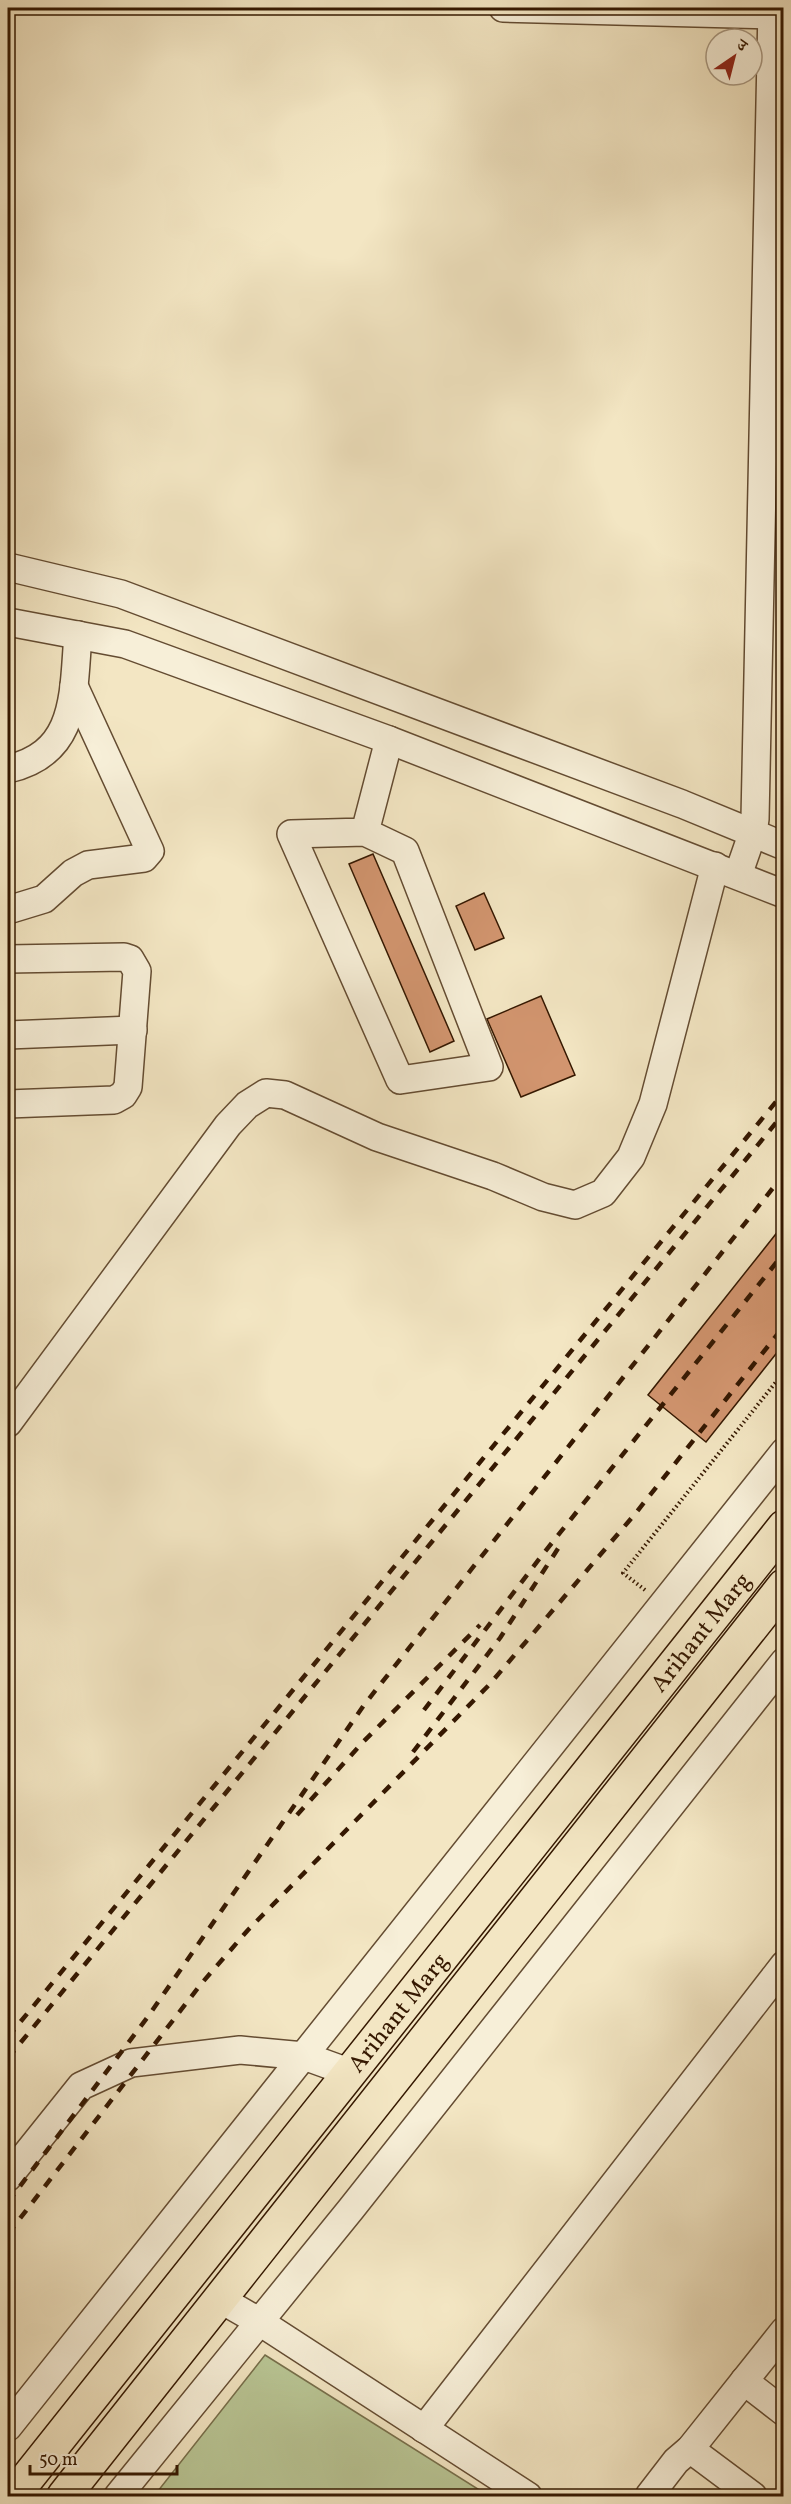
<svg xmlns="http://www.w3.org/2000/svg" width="791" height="2504" font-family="Vollkorn,'Noto Serif Devanagari',serif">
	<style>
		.green { fill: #b9c695; stroke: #776f4b; stroke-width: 1.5 }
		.building { fill: #d2956f; stroke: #351801; stroke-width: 1.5 }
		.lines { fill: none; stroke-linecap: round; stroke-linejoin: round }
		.minor-casing { stroke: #644c32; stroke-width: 30 }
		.major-casing { stroke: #351801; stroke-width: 36 }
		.path { stroke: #351801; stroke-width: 4; stroke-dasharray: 1.5 3; stroke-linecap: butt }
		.minor { stroke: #f7efd8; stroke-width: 27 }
		.major { stroke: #f3e6c3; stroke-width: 33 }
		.rail { stroke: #351801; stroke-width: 4.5; stroke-dasharray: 10 10; stroke-linecap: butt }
		.labels { text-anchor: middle; stroke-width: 5; stroke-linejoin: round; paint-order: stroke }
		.street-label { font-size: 24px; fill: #351801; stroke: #f7efd8 }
	</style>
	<rect width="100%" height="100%" fill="#f3e6c3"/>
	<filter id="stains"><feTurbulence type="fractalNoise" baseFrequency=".00333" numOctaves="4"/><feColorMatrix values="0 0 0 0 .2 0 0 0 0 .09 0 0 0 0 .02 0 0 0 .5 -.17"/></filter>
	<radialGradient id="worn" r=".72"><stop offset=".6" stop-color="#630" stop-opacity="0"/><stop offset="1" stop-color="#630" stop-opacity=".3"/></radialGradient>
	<!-- green -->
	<polygon class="green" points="265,2355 489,2496 154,2496"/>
	<!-- building -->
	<g class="building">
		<polygon points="373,854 454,1041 430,1052 349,864"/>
		<polygon points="484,893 504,938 475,950 456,906"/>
		<polygon points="541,996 575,1075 521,1097 487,1019"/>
		<polygon points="783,1225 783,1345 706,1442 648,1395"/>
	</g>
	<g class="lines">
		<!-- minor casing -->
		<g class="minor-casing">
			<g id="minor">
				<polyline points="503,8 772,15"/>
				<polyline points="8,567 121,594 682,804 784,846"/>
				<polyline points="8,622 125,644 389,740 784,894"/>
				<path d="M8,769c70,-16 65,-75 70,-134"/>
				<polyline points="365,832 291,834 400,1080 489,1067 405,851 365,832 389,740"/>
				<polyline points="738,875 753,832 755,819 772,8"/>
				<polyline points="8,910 44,899 73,873 88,865 144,858 150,851 74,686"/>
				<polyline points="8,959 124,957 130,959 137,971 128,1087 123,1095 114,1100 8,1104"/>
				<polyline points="8,1035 133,1030"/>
				<polyline points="8,1423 228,1125 247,1105 266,1093 285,1095 377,1137 493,1176 543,1197 575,1205 603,1193 631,1157 653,1104 715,866"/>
				<polyline points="8,2177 81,2086 131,2063 240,2050 304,2056 351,2073"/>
				<polyline points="220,2299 260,2322 528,2496"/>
				<polyline points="744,2381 784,2412"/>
				<polyline points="8,2427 784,1452"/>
				<polyline points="424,2429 784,1965"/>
				<polyline points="690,2449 753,2496"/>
				<polyline points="118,2496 351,2209 784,1662"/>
				<polyline points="649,2496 676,2461 690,2449 784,2331"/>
			</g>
		</g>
		<!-- major casing -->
		<g class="major-casing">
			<g id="major">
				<path id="s1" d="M13,2496l771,-969"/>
				<polyline points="64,2496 784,1586"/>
			</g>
		</g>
		<!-- path -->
		<polyline class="path" points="645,1590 623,1573 784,1372"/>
		<!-- minor -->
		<use href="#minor" class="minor"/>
		<!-- major -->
		<use href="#major" class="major"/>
		<!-- rail -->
		<g class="rail">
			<polyline points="424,1710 543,1554 784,1253"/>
			<polyline points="413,1752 500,1638 561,1544"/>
			<polyline points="297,1815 363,1742 480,1625"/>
			<polyline points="8,2037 784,1092"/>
			<polyline points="8,2058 784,1113"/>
			<polyline points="8,2202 147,2018 364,1705 784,1174"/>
			<polyline points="8,2234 201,1984 248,1930 489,1685 635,1514 784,1326"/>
		</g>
	</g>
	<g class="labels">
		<!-- street labels -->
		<g class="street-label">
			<text dy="8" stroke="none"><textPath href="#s1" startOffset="1104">Arihant Marg</textPath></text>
			<text dy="8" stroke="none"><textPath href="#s1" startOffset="618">Arihant Marg</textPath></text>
		</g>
	</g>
	<!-- margin -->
	<rect width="791" height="2504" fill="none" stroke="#f3e6c3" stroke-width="30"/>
	<rect x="9" y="9" width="773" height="2486" fill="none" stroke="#351801" stroke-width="3"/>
	<rect x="15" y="15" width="761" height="2474" fill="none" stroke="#351801" stroke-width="1.5"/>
	<!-- north arrow -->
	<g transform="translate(734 57) rotate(35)"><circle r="28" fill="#f7efd8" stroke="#a99982" stroke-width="1.5"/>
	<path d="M0-4.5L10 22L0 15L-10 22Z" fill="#8f2418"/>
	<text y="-9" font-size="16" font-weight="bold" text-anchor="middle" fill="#351801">उ</text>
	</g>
	<!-- scale -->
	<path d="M30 2465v9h147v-9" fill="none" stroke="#351801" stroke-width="3"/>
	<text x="39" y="2465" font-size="18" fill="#351801" stroke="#f7efd8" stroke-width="4.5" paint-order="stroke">50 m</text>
	<rect width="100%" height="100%" filter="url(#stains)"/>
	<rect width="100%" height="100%" fill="url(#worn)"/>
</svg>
